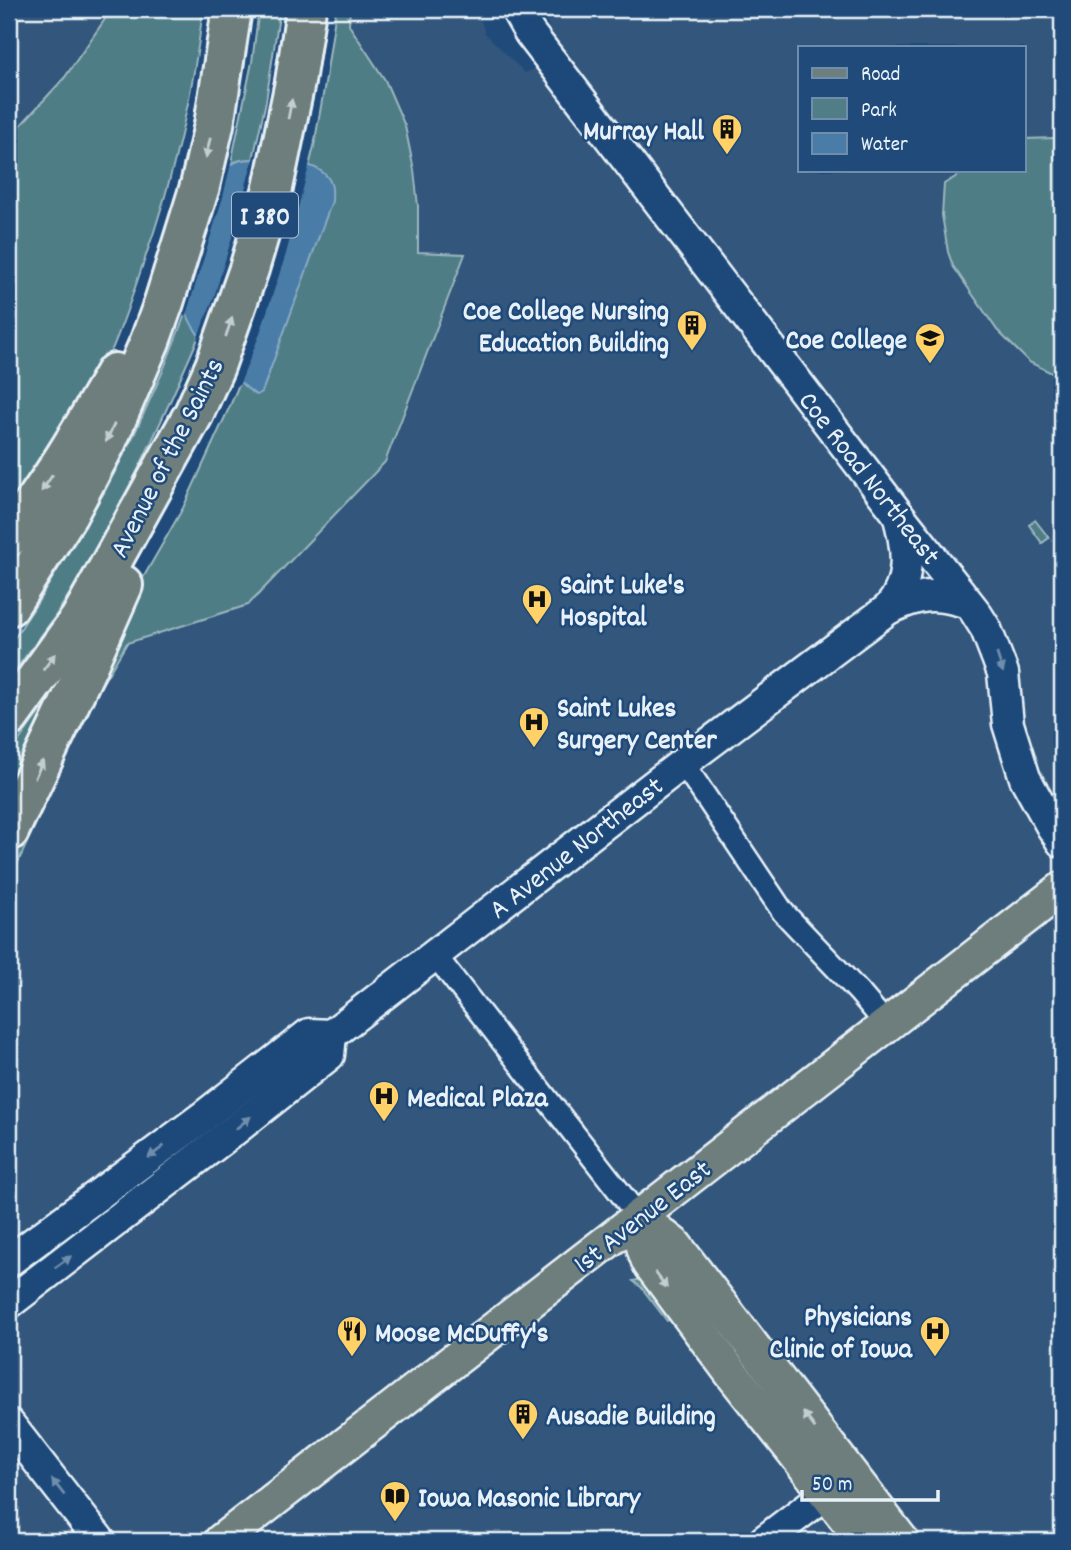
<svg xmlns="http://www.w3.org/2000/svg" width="1071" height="1550" font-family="Dekko,sans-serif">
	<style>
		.built { fill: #33567c; fill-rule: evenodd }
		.green { fill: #507d86; stroke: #9cb7bf; stroke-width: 2 }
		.water { fill: #497ca7; stroke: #89abc7; stroke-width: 2 }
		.pier { fill: #1f4a7a }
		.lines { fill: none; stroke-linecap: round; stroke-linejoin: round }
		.street-casing { stroke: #e8f1f8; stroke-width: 26 }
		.secondary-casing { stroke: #e8f1f8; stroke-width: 35 }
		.primary-casing { stroke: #e8f1f8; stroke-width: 38 }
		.highway-casing { stroke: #e8f1f8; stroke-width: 44 }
		.street { stroke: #1f4a7a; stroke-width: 21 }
		.secondary { stroke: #1f4a7a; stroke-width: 30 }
		.primary { stroke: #6d7e7c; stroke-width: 33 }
		.highway { stroke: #6d7e7c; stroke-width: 38 }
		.oneway { fill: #c3ced3 }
		.oneway2 { fill: #6f8dac }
		.labels { text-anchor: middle; stroke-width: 5; stroke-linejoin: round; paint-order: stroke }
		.shield { fill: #1f4a7a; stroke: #acbfd2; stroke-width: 2 }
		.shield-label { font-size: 26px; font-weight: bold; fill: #e8f1f8 }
		.poi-label { font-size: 28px; font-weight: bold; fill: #e8f1f8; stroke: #1f4a7a; text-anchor: start }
		.street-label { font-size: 28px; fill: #e8f1f8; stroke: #1f4a7a }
	</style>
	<rect width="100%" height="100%" fill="#1f4a7a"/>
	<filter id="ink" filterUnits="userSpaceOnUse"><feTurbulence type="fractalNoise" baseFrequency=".0143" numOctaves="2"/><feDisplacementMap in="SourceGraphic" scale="14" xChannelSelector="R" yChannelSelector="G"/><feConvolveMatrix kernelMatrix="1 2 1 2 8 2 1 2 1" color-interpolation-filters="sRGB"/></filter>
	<g filter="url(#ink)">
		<!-- built -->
		<g class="built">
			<polygon points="9,9 113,9 65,77 9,138"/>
			<polygon points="350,9 477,9 485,33 525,73 552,61 986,629 1062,839 1062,1541 9,1541 9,882 93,699 127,643 338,169"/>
			<path d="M540,9h522v805l-22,-39 -19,-54 -10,-50 -449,-617zM800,47h224v123h-224z"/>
		</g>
		<!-- green -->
		<g class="green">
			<path d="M112,9h91c-10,88 -31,174 -61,258 -9,27 -18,54 -29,80 -28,61 -69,116 -104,173v-382l56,-61z"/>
			<polygon points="259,9 280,9 266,101 253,159 241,160 231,163 252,62"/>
			<polygon points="336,9 350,9 349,25 385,80 405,126 414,170 418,206 418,252 465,254 385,462 248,605 127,643 93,699 9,882 9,853 123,613 183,508 230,406 259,336 301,199 314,146 326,78"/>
			<polygon points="1055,138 1062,144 1062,378 1029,362 997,330 953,266 948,252 942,215 944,184 967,170 1024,170 1024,139"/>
			<path d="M186,312l13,24c-42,97 -86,193 -145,282 -14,20 -30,40 -45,60v-32l29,-44 67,-111 29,-56 28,-62z"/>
			<polygon points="1035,520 1049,538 1042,543 1029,525"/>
			<polygon points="67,675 9,812 9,754"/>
			<polygon points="642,1279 673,1317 667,1321 641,1287 633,1281"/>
		</g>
		<!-- water -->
		<path class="water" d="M254,159c22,2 70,0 77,25 2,5 1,12 1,17l-70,191 -5,3c-13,-5 -53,-51 -61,-64 -6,-8 -9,-16 -12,-25l42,-140 15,-6z"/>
		<!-- pier -->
		<g class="pier">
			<polygon points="254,155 310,162 286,254 259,336 239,386 197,339 214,297 236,224"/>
			<polygon points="232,159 223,197 185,318 181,306 224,163"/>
		</g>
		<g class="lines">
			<!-- street casing -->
			<g class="street-casing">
				<g id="street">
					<polyline points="683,763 783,912 859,992 887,1025"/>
					<polyline points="435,955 639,1217"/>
				</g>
			</g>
			<!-- secondary casing -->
			<g class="secondary-casing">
				<g id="secondary">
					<polyline points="516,9 529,32 898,514 974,610 986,629 1003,673 1008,724 1025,778 1052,827 1062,842"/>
					<path d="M888,609c32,-15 46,-17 80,-6"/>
					<path d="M9,1261l195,-145 105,-82 22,1 352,-272 205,-154c25,-28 19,-63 10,-95"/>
					<polyline points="9,1303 237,1128 329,1055 331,1035"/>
					<polyline points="9,1424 100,1541"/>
					<polyline points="764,1541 844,1480"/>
				</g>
			</g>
			<!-- primary casing -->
			<g class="primary-casing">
				<g id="primary">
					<polyline points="639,1217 675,1245 902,1541"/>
					<path d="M639,1217c2,16 3,32 11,47l79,106 135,171"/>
					<polyline points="221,1541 1062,889"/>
				</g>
			</g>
			<!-- highway casing -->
			<g class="highway-casing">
				<g id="highway">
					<path d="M9,537c40,-51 74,-108 106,-164"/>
					<polyline points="9,606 68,514 107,441 150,341 164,302 200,186 214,125 232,9"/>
					<polyline points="9,717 80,619 194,413 215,366 249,269 273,188 295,82 306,9"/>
					<polyline points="9,831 86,669 123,585"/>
				</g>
			</g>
			<!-- street -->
			<use href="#street" class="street"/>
			<!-- secondary -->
			<use href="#secondary" class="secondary"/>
			<!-- primary -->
			<use href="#primary" class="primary"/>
			<!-- highway -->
			<use href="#highway" class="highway"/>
		</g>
		<!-- one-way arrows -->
		<defs><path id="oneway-solid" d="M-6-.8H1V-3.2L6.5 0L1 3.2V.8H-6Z" transform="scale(1.75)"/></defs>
		<g class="oneway">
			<use href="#oneway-solid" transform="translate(290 109) rotate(-79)"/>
			<use href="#oneway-solid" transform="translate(208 148) rotate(103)"/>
			<use href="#oneway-solid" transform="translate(229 327) rotate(-71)"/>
			<use href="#oneway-solid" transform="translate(110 433) rotate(115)"/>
			<use href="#oneway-solid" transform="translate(47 483) rotate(124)"/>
			<use href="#oneway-solid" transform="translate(49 662) rotate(-54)"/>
			<use href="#oneway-solid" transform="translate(39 769) rotate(-65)"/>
			<use href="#oneway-solid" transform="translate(661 1280) rotate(53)"/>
			<use href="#oneway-solid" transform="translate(809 1420) rotate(-127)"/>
		</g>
		<g class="oneway2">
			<use href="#oneway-solid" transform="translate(1000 663) rotate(72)"/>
			<use href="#oneway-solid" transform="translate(243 1123) rotate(-39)"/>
			<use href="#oneway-solid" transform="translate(156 1152) rotate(143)"/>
			<use href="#oneway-solid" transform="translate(63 1262) rotate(-36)"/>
			<use href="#oneway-solid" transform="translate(58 1487) rotate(-128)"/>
		</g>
	</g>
	<!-- icons -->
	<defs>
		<g id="building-pin" transform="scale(1.575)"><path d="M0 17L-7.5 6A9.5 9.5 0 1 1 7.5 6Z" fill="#ffd166" stroke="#1f4a7a"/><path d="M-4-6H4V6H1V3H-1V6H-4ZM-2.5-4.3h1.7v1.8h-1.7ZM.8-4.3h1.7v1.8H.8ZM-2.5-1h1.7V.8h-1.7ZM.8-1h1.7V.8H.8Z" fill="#111"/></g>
		<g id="university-pin" transform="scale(1.575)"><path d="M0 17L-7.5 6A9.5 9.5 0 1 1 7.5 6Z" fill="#ffd166" stroke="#1f4a7a"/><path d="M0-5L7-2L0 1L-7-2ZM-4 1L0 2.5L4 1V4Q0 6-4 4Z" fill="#111"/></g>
		<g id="hospital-pin" transform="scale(1.575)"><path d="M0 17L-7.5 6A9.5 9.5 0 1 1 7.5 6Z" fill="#ffd166" stroke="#1f4a7a"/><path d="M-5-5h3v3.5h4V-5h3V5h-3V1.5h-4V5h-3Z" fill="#111"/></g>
		<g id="restaurant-pin" transform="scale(1.575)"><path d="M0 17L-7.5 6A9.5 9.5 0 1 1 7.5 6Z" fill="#ffd166" stroke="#1f4a7a"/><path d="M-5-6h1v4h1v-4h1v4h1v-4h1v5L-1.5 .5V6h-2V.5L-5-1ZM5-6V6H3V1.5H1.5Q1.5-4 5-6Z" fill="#111"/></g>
		<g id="library-pin" transform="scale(1.575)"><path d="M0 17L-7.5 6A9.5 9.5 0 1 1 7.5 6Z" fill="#ffd166" stroke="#1f4a7a"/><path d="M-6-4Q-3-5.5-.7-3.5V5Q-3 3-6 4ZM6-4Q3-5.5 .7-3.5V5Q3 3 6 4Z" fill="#111"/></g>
	</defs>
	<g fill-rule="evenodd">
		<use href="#building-pin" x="727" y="129"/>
		<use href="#building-pin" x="692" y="325"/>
		<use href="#university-pin" x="930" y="338"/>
		<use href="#hospital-pin" x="537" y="599"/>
		<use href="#hospital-pin" x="534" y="722"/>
		<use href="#hospital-pin" x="384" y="1096"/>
		<use href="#restaurant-pin" x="352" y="1331"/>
		<use href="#hospital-pin" x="935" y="1331"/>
		<use href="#building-pin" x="523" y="1414"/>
		<use href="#library-pin" x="395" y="1496"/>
	</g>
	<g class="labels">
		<!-- shield labels -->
		<rect class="shield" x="232" y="192.5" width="66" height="45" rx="5"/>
		<g class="shield-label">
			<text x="265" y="224">I 380</text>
		</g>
		<!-- poi labels -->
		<g class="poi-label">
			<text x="704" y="139" text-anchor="end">Murray Hall</text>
			<text x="669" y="319" text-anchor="end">Coe College Nursing<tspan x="669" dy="32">Education Building</tspan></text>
			<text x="907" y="348" text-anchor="end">Coe College</text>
			<text x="560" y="593">Saint Luke's<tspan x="560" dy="32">Hospital</tspan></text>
			<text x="557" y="716">Saint Lukes<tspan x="557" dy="32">Surgery Center</tspan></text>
			<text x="407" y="1106">Medical Plaza</text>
			<text x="912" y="1325" text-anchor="end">Physicians<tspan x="912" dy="32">Clinic of Iowa</tspan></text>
			<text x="375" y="1341">Moose McDuffy's</text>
			<text x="546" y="1424">Ausadie Building</text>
			<text x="418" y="1506">Iowa Masonic Library</text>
		</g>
		<!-- street labels -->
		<g class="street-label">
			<text transform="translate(165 457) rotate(-63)" y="10">Avenue of the Saints</text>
			<text transform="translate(871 477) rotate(52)" y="10">Coe Road Northeast</text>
			<text transform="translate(575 846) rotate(-38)" y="10">A Avenue Northeast</text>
			<text transform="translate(641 1215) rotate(-38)" y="10">1st Avenue East</text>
		</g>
	</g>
	<!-- margin -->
	<rect width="1071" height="1550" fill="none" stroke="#1f4a7a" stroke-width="35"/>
	<rect x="18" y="18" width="1036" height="1515" fill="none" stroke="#e8f1f8" stroke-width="2.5" filter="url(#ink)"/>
	<!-- legend -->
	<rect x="798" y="46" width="228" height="126" fill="#1f4a7a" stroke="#6f8dac" stroke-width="2"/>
	<rect x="812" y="68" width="35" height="10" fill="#6d7e7c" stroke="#6f8dac" stroke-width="2"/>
	<text x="861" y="80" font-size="21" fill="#e8f1f8">Road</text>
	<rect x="812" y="98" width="35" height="21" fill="#507d86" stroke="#6f8dac" stroke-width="2"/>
	<text x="861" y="116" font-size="21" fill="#e8f1f8">Park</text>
	<rect x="812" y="133" width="35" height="21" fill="#497ca7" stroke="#6f8dac" stroke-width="2"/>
	<text x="861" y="150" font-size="21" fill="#e8f1f8">Water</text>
	<!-- scale -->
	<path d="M802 1490v10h136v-10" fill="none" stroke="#e8f1f8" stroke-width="3.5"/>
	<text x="812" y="1490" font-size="21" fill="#e8f1f8" stroke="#1f4a7a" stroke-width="5" paint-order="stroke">50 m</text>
</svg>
